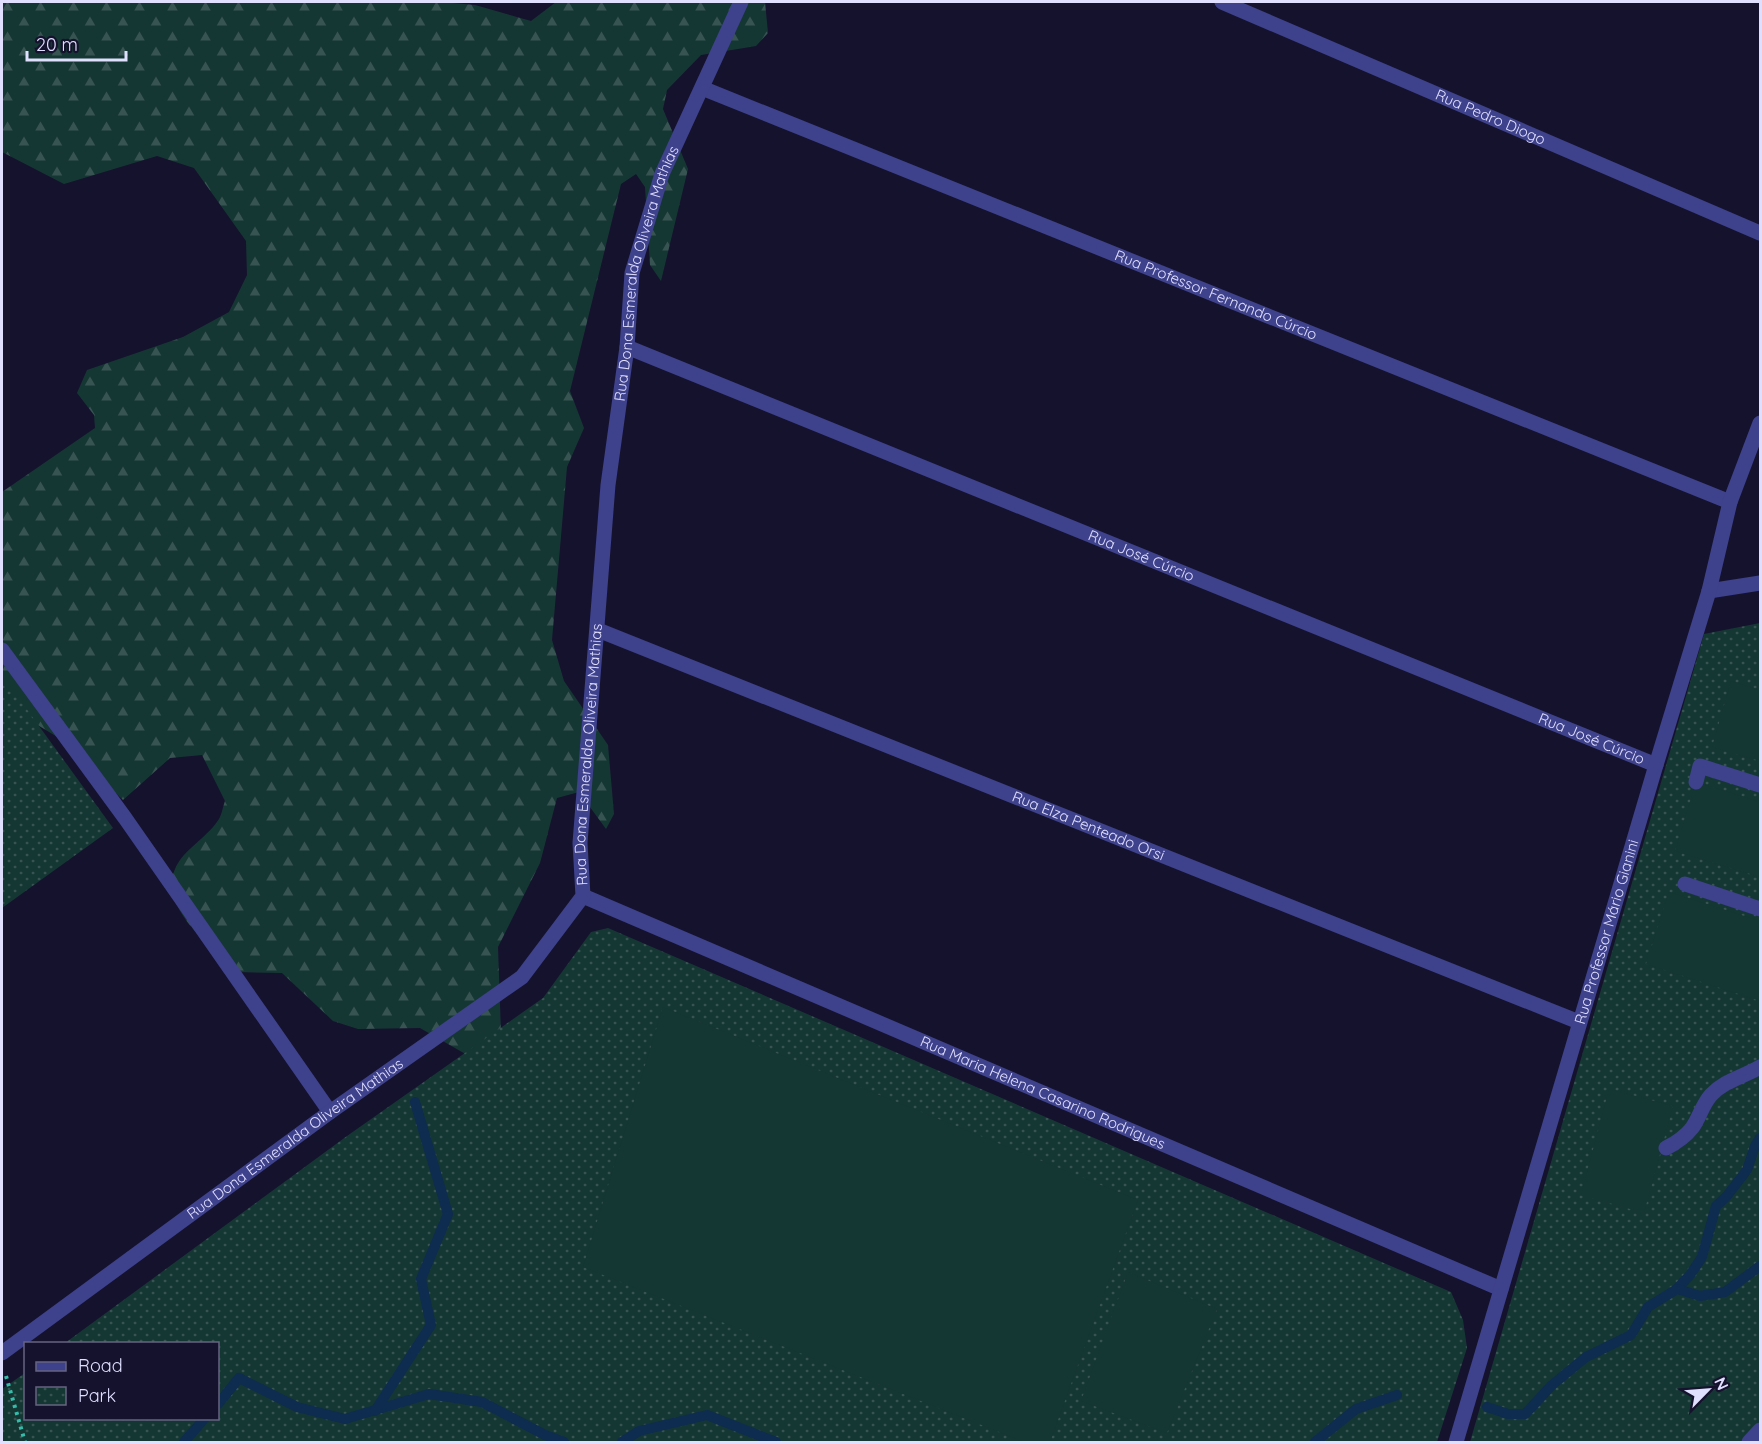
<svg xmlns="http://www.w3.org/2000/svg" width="1762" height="1444" font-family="Quicksand,sans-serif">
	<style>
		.forest { fill: url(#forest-firs) }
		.park { fill: url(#park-dots) }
		.garden { fill: #153733 }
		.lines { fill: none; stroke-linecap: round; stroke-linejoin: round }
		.stream { stroke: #0e2b50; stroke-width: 10 }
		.path { stroke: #34bdab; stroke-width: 4; stroke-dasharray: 3 4.5; stroke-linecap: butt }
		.service { stroke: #3e418b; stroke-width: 15 }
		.pedestrian { stroke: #3e418b; stroke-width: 15 }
		.minor { stroke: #3e418b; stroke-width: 15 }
		.labels { text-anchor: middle; stroke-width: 4.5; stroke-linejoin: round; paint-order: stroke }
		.street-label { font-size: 15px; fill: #e0dffe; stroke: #15122d }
	</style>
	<defs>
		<pattern id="forest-firs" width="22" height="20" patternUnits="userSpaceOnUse" patternTransform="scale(1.5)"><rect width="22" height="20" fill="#153733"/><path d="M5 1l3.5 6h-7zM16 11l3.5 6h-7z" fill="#375452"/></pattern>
		<pattern id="park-dots" width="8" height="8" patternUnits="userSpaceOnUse" patternTransform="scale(1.5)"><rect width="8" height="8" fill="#153733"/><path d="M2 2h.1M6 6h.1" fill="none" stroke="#375452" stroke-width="1.8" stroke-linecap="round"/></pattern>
	</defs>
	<rect width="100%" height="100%" fill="#15122d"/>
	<!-- forest -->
	<path class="forest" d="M2,2h440l33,3 56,16 25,-19h209l3,31 -12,13 -55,9 -34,35 -4,19 25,60 -27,112 -11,-16 -5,-78 -9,-13 -15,10 -51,207 14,37 -17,39 -15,173 12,41 44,64 6,69 -8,15 -27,-37 -22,6 -17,65 -42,84 3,86 -32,23 -49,-28 -62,1 -25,-8 -51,-48 -45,-1c-29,-28 -91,-74 -53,-117 10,-11 28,-24 35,-36 3,-5 4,-13 6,-18l-23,-46 -32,3 -47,42 -64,-62 -38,-23 -19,6v-229l93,-64 -1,-13 -17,-22 10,-23 96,-33 46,-25 18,-37 -1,-34 -52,-73 -37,-12 -93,28 -62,-32z"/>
	<!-- park -->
	<g class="park">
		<polygon points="1760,623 1760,1442 1470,1442 1704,634"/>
		<polygon points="2,675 113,828 2,908"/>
		<polygon points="608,928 1451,1292 1463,1320 1467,1348 1437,1442 2,1442 2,1389 25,1373 26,1418 218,1418 218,1344 65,1343 347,1136 543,998 591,932"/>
	</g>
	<!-- garden -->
	<g class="garden">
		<polygon points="1731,681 1760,690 1760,761 1712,747"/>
		<polygon points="1696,782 1760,802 1760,877 1675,851"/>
		<polygon points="1669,892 1760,921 1760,1001 1646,964"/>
		<polygon points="663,1007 1138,1200 1050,1442 1024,1442 583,1267"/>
		<polygon points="1609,1089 1673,1106 1644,1213 1581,1195"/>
		<polygon points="1128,1272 1217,1309 1167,1433 1081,1401"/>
	</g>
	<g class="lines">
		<!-- stream -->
		<g class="stream">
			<polyline points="1677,1289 1690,1275 1702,1257 1716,1206 1726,1197 1747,1170 1755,1146 1760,1138"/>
			<polyline points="218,1404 239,1378 297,1407 345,1419 429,1394 482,1402 545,1435 564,1442"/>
			<polyline points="1487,1407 1508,1414 1525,1414 1552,1385 1586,1357 1631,1335 1648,1307 1677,1289 1700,1296 1725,1292 1760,1266"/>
			<polyline points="375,1411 431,1325 421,1279 448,1214 415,1102"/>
			<polyline points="184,1442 205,1418"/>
			<polyline points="622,1442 639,1431 707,1415 776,1442"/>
			<polyline points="1315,1442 1356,1409 1397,1395"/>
		</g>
		<!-- path -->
		<polyline class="path" points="6,1376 25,1442"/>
		<!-- service -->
		<polyline class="service" points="2,650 125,818 330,1112"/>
		<!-- pedestrian -->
		<g class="pedestrian">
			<polyline points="1696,782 1700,766 1760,785"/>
			<polyline points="1685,884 1760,909"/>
			<path d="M1666,1148c10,-5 19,-11 26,-20 7,-9 10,-23 19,-33 14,-15 32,-18 49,-28"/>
			<polyline points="1749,1442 1760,1430"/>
		</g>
		<!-- minor -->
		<g class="minor">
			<path id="s1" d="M1222,2l538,231"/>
			<path id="s2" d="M702,88l1028,414"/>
			<path id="s3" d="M627,347l1029,418"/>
			<polyline points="1709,591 1760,583"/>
			<path id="s4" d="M598,630l981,392"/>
			<path id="s5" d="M583,896l918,393"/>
			<path id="s6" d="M2,1353l328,-241 192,-135 61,-81 -3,-53 28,-358 19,-138 5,-74 30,-99 79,-172"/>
			<path id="s7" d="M1456,1442l200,-677 53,-174 21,-89 30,-79"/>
		</g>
	</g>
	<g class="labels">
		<!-- street labels -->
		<g class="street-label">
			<text dy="5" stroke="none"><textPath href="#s1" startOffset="292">Rua Pedro Diogo</textPath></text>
			<text dy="5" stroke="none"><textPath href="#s6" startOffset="1371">Rua Dona Esmeralda Oliveira Mathias</textPath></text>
			<text dy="5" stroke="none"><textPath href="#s2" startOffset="554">Rua Professor Fernando Cúrcio</textPath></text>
			<text dy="5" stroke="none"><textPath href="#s3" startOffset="555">Rua José Cúrcio</textPath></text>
			<text dy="5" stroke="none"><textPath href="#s3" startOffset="1041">Rua José Cúrcio</textPath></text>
			<text dy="5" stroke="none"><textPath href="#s6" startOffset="885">Rua Dona Esmeralda Oliveira Mathias</textPath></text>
			<text dy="5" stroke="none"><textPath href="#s4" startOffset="528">Rua Elza Penteado Orsi</textPath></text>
			<text dy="5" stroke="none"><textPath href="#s7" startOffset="532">Rua Professor Mário Gianini</textPath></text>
			<text dy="5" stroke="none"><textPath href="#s5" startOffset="500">Rua Maria Helena Casarino Rodrigues</textPath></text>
			<text dy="5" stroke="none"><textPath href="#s6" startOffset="363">Rua Dona Esmeralda Oliveira Mathias</textPath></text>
		</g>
	</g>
	<!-- border -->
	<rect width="1762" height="1444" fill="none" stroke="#e0dffe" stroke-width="6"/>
	<!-- legend -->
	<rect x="24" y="1342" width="195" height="78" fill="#15122d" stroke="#666481" stroke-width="1.5"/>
	<rect x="36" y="1362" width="30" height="9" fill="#3e418b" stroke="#666481" stroke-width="1.5"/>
	<text x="78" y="1372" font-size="18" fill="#e0dffe">Road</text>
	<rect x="36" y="1387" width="30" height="18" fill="url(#park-dots)" stroke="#666481" stroke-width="1.5"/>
	<text x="78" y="1402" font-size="18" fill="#e0dffe">Park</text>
	<!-- north arrow -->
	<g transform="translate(1708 1390) rotate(65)" stroke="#15122d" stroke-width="4.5" paint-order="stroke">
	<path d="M0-4.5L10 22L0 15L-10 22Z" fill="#e0dffe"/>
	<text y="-9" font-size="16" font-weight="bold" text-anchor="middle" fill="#e0dffe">N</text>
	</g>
	<!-- scale -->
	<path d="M27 51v9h99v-9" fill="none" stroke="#e0dffe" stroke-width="3"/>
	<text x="36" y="51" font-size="18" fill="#e0dffe" stroke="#15122d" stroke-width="4.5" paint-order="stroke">20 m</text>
</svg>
